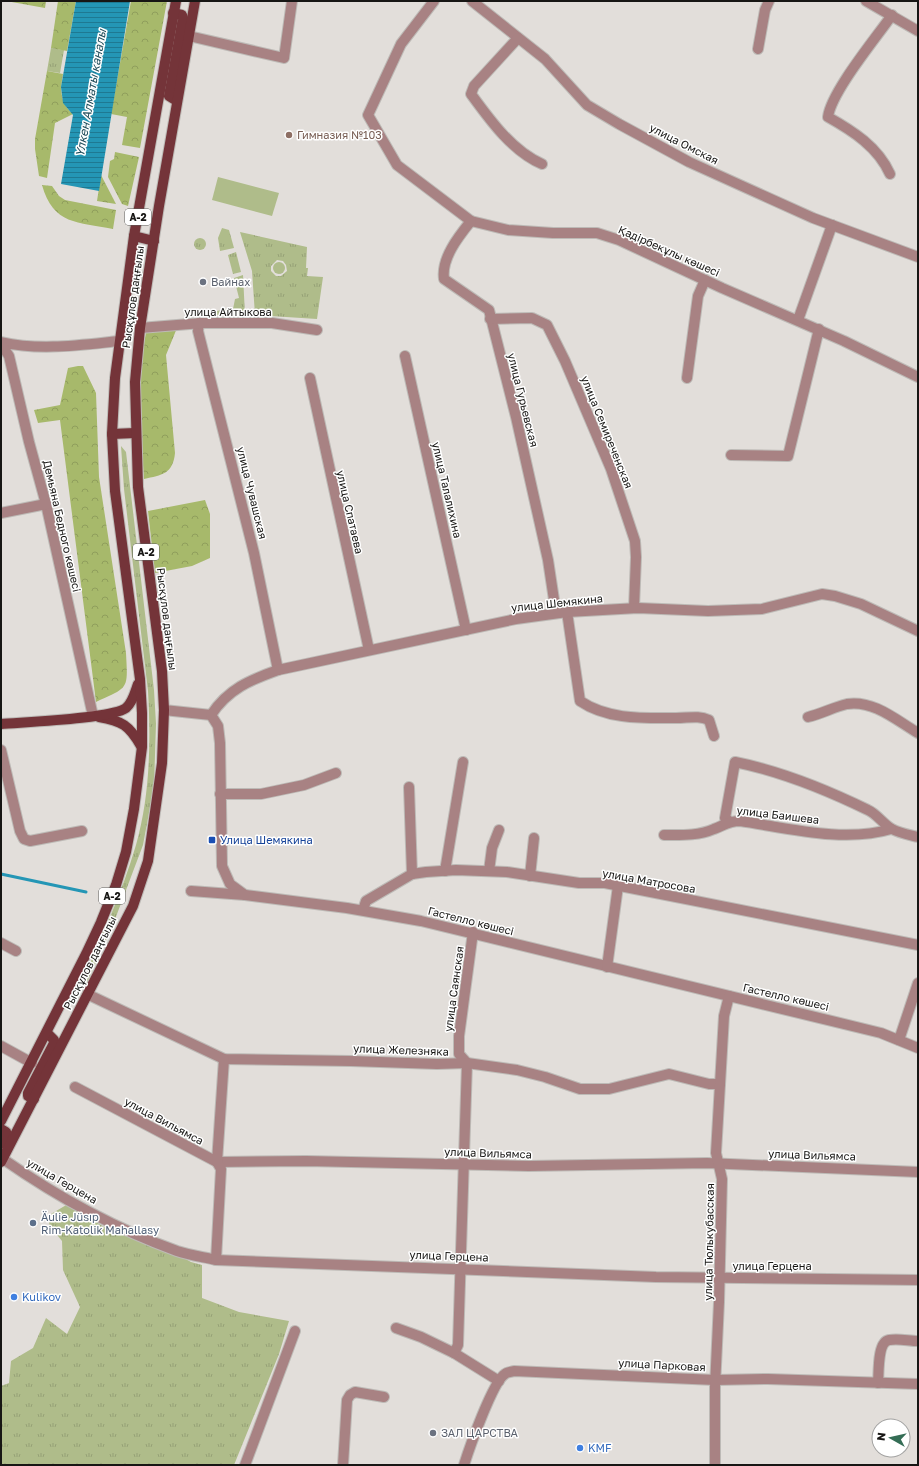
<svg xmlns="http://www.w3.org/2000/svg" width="919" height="1466" font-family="'Golos Text',sans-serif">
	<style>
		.grass { fill: url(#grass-tufts); fill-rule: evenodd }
		.forest { fill: url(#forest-crowns) }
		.pitch { fill: #afbc8a }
		.water { fill: url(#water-rules) }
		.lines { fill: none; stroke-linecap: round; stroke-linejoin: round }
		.stream { stroke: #2496b5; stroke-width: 3 }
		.minor-casing { stroke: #bdbab6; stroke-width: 12 }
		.major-casing { stroke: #bdbab6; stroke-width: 12 }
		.minor { stroke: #a88283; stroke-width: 10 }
		.major { stroke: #743439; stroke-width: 10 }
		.education-dot { fill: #8d6e63; stroke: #fff; stroke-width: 1.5 }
		.worship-dot { fill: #6b7280; stroke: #fff; stroke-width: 1.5 }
		.transit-dot { fill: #1a4fb4; stroke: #fff; stroke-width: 1.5 }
		.service-dot { fill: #5c6f8a; stroke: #fff; stroke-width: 1.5 }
		.shop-dot { fill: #3f7fe0; stroke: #fff; stroke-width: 1.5 }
		.labels { text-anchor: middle; stroke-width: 3; stroke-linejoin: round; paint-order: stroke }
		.shield { fill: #fff; stroke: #5d5c5a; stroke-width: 1 }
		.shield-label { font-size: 10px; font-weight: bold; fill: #171614 }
		.education-label { font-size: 11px; fill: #785e54; stroke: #fff; text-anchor: start }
		.street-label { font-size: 11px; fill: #171614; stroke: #fff }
		.worship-label { font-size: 11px; fill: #5b616d; stroke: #fff; text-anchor: start }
		.transit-label { font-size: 11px; fill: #164399; stroke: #fff; text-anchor: start }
		.service-label { font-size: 11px; fill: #4e5e75; stroke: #fff; text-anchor: start }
		.shop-label { font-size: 11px; fill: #366cbe; stroke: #fff; text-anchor: start }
		.water-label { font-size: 12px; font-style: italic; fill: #1f4c5a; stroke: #fff }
	</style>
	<defs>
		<pattern id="grass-tufts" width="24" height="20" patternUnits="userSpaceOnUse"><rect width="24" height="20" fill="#afbc8a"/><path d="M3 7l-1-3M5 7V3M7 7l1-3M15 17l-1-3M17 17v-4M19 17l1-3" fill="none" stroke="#96a176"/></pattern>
		<pattern id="forest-crowns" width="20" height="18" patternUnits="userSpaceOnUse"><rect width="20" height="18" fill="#a7b96b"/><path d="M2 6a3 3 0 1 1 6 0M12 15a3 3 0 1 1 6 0" fill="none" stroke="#8f9e5c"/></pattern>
		<pattern id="water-rules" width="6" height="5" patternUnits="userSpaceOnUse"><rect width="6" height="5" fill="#2496b5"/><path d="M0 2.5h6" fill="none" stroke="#1e7992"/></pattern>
	</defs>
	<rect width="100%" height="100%" fill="#e2deda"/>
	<!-- grass -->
	<g class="grass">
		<polygon points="51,48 64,50 60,73 47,71"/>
		<polygon points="222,228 229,230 234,248 220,251 218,238"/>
		<path d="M240,232l67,15 -1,21h2l-1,8 16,1 -6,42 -62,-4 -3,-44zM277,260l6,1 3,4 1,6 -6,5h-5l-5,-5v-5z"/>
		<circle cx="200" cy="244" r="6"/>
		<polygon points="236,252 241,272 233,274 228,255"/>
		<circle cx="279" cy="268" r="6"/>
		<polygon points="243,275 245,315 240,315 233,309 235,299 239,298 234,278"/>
		<polygon points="226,309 234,315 199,315"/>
		<path d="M121,446l5,6 28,238 2,34 -2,62 -11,59 -29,77 -30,67 -3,-5c20,-46 41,-91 55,-139 14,-49 15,-104 12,-154l-24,-202z"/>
		<polygon points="68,1204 104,1227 137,1236 171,1251 191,1262 202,1265 202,1298 239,1312 289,1321 279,1354 234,1465 1,1465 1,1386 9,1383 11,1361 33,1348 46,1318 67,1334 80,1307 63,1270 62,1241 49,1225 51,1214"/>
	</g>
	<!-- forest -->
	<g class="forest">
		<polygon points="6,1 46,1 45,8"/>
		<polygon points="58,1 76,1 67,51 51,48"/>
		<polygon points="131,1 167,1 140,148 122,145 127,117 111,114"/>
		<path d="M47,71l16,3c-3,16 -3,29 10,40l-18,9 -8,55 -8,-2 -4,-27v-10z"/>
		<polygon points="115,152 139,157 128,206 122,204 108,177 110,161 114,159"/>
		<polygon points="101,175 116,204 97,201"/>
		<path d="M42,185l10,1 7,10 6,4 51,10 -3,19c-35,-7 -60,-4 -71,-44z"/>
		<path d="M177,328l-11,27 9,98c-2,21 -13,22 -31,26 -3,-49 -9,-98 2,-146z"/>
		<path d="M78,366h5l13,27 3,84 27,176c2,37 3,34 -30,49l-36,-282 -22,3 -4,-13 26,-5 8,-37z"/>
		<polygon points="205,500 210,514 210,558 192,566 155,573 148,511"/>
	</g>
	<!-- pitch -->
	<polygon class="pitch" points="218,177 279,193 272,216 212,200"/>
	<!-- water -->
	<polygon class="water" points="76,1 130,1 99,191 61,184 73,115 63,103 61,87"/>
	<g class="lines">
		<!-- stream -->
		<polyline class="stream" points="1,874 86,892"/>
		<!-- minor casing -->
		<g class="minor-casing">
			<g id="minor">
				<polyline points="434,1 401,44 368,115 397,165 471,221 508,230 553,233 597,233 619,240 722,288 844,341 918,377"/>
				<polyline points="472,1 545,59 587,105 619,124 689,162 813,218 918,257"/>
				<polyline points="866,1 918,31"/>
				<polyline points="189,36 284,58 292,1"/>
				<path d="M518,38l-44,48 -3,8c19,26 41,57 71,70"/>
				<polyline points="758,49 765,10 769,1"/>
				<path d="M890,174c-12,-27 -37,-43 -62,-57 3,-25 48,-79 64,-102"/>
				<path d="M471,221c-12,15 -30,37 -27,58l45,31 27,107 32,143 8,53"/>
				<polyline points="490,319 532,318 547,325 565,361 611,469 635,541 636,557 634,608"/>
				<polyline points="798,320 832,225"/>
				<polyline points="199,323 198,331 254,553 278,670"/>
				<polyline points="140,328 202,323 272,323 317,330"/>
				<path d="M1,342c39,9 79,3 118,-1"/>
				<polyline points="1,344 9,356 29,442 46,504 93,716"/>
				<polyline points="405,356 466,630"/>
				<polyline points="310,378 369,650"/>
				<polyline points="687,378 698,296 705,280"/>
				<polyline points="731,455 788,456 819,329"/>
				<polyline points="1,513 46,504"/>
				<path d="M567,612l13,89c28,19 64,17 96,17 13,0 22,-3 33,2l5,16"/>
				<polyline points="164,710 211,715 218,726 220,743 222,866 230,884 245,895 347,908 421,921 881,1033 918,1048"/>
				<path d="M211,715c17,-26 39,-35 67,-45l238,-51 51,-7 71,-4 70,3 54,-2 60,-15 13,2 26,8 57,27"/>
				<path d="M808,717c13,-3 26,-10 39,-13 27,-4 49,16 71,29"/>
				<polyline points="1,750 20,831 24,839 30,841 82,831"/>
				<polyline points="409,787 412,874"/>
				<polyline points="220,794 261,794 304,785 336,773"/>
				<path d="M729,821l-4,-3 10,-56c45,9 92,28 133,48 9,4 15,14 24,19 7,4 18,6 26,8"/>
				<path d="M664,835c17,0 34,1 50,-6 11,-4 14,-8 26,-8 48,7 104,22 151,8"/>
				<polyline points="445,871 463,762"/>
				<polyline points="489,871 492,848 499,830"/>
				<polyline points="530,876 534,838"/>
				<polyline points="191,891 245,895"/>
				<polyline points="363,910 366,901 412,874 426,872 456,870 507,872 579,883 605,883 918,945"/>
				<polyline points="473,932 459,1036 459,1054 467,1063 458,1345 454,1353 499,1381"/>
				<polyline points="1,943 16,951"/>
				<polyline points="607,967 618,886"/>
				<polyline points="89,995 224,1059 351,1061 437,1064 467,1063 517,1070 545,1077 580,1089 609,1089 669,1074 709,1084 720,1084"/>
				<polyline points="899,1040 918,983"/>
				<polyline points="1,1046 32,1063"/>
				<polyline points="75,1087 217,1162 306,1161 529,1166 707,1163 918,1172"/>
				<path d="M3,1159c53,37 113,70 174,92 12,4 26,6 39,9l440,17 262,3"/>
				<polyline points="216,1260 221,1169 217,1162 218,1147 224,1059"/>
				<polyline points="396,1328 421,1337 454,1353"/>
				<path d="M878,1383c1,-9 -1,-41 11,-43 9,-2 20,1 29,1"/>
				<polyline points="245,1465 295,1331"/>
				<polyline points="343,1465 347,1400 350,1395 355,1392 384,1397"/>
				<path d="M464,1465c5,-16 29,-84 41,-91 2,-2 6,-2 9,-3l201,9 53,-1 150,5"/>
				<polyline points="715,1465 715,1387 719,1302 722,1179 716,1153 724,1016 729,996"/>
			</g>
		</g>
		<!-- major casing -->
		<g class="major-casing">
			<g id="major">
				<polyline points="173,13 182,15 183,18 169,96 177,101"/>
				<polyline points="134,236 154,241"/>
				<polyline points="112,434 135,433"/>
				<path d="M99,717c23,4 30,8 42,29"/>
				<path d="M1,724c23,-2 110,-5 125,-16 7,-6 9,-16 12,-24"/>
				<polyline points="34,1099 28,1096 28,1093 54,1043 54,1040 47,1033"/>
				<polyline points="1,1121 86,954 101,922 116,885 126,852 134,809 142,747 142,713 140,679 115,491 112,434 115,378 134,236 176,1"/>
				<polyline points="1,1129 6,1132 1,1144"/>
				<polyline points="1,1162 133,906 148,861 162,763 164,710 162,671 138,487 135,382 140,328 159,206 195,1"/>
			</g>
		</g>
		<!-- minor -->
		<use href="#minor" class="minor"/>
		<!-- major -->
		<use href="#major" class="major"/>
	</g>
	<!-- markers -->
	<circle class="education-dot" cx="289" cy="135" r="4"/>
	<g class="worship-dot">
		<circle cx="203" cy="282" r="4"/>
		<circle cx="433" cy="1433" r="4"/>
	</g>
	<rect class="transit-dot" x="208" y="836" width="8" height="8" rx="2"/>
	<circle class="service-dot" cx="33" cy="1223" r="4"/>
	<g class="shop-dot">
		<circle cx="14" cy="1297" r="4"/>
		<circle cx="580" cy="1448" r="4"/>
	</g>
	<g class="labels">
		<!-- shield labels -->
		<g class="shield">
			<rect x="125" y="209" width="26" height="16" rx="3"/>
			<rect x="133" y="544" width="26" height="16" rx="3"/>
			<rect x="99" y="888" width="26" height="16" rx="3"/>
		</g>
		<g class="shield-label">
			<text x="138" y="221">A-2</text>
			<text x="146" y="556">A-2</text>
			<text x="112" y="900">A-2</text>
		</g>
		<!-- education labels -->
		<g class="education-label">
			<text x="297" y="139">Гимназия №103</text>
		</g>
		<!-- street labels -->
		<g class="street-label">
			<text transform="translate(684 144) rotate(27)" y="4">улица Омская</text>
			<text transform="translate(669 251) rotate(24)" y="4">Қадірбекұлы көшесі</text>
			<text transform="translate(133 297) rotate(-82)" y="4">Рысқұлов даңғылы</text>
			<text x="228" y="316">улица Айтыкова</text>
			<text transform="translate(523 400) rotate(76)" y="4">улица Гурьевская</text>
			<text transform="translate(607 432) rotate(68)" y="4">улица Семиреченская</text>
			<text transform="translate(447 490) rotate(77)" y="4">улица Талалихина</text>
			<text transform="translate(252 493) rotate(76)" y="4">улица Чувашская</text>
			<text transform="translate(350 512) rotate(77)" y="4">улица Спатаева</text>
			<text transform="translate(62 526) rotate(77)" y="4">Демьяна Бедного көшесі</text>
			<text transform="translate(557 603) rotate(-6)" y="4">улица Шемякина</text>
			<text transform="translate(167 619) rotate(83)" y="4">Рысқұлов даңғылы</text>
			<text transform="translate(778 815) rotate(7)" y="4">улица Баишева</text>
			<text transform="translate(649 881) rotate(10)" y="4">улица Матросова</text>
			<text transform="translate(471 921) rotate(14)" y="4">Гастелло көшесі</text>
			<text transform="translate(90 963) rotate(-63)" y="4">Рысқұлов даңғылы</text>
			<text transform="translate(454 989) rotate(-82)" y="4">улица Саянская</text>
			<text transform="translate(786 997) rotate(13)" y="4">Гастелло көшесі</text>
			<text transform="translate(401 1050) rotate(2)" y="4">улица Железняка</text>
			<text transform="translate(164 1121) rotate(28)" y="4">улица Вильямса</text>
			<text transform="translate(488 1153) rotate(2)" y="4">улица Вильямса</text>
			<text transform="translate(812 1155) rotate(2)" y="4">улица Вильямса</text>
			<text transform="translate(62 1181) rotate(30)" y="4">улица Герцена</text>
			<text transform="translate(709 1242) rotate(-89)" y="4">улица Тюлькубасская</text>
			<text transform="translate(449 1256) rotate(2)" y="4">улица Герцена</text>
			<text x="772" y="1270">улица Герцена</text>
			<text transform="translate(662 1365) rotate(3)" y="4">улица Парковая</text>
		</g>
		<!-- worship labels -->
		<g class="worship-label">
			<text x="211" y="286">Вайнах</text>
			<text x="441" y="1437">ЗАЛ ЦАРСТВА</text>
		</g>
		<!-- transit labels -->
		<g class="transit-label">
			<text x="220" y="844">Улица Шемякина</text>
		</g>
		<!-- service labels -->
		<g class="service-label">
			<text x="41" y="1221">Äulie Jüsıp<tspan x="41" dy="13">Rim-Katolik Mahallasy</tspan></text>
		</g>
		<!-- shop labels -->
		<g class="shop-label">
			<text x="22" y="1301">Kulikov</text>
			<text x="588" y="1452">KMF</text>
		</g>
		<!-- water labels -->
		<g class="water-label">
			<text transform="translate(91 93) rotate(-80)" y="4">Үлкен Алматы каналы</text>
		</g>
	</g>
	<!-- border -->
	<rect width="919" height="1466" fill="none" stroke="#171614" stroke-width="4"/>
	<!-- north arrow -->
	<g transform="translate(891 1438) rotate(278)"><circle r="19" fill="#ffffff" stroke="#a2a2a1"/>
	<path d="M0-3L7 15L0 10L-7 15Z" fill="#346d55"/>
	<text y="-6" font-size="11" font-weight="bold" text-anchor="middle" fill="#171614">N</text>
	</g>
</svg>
